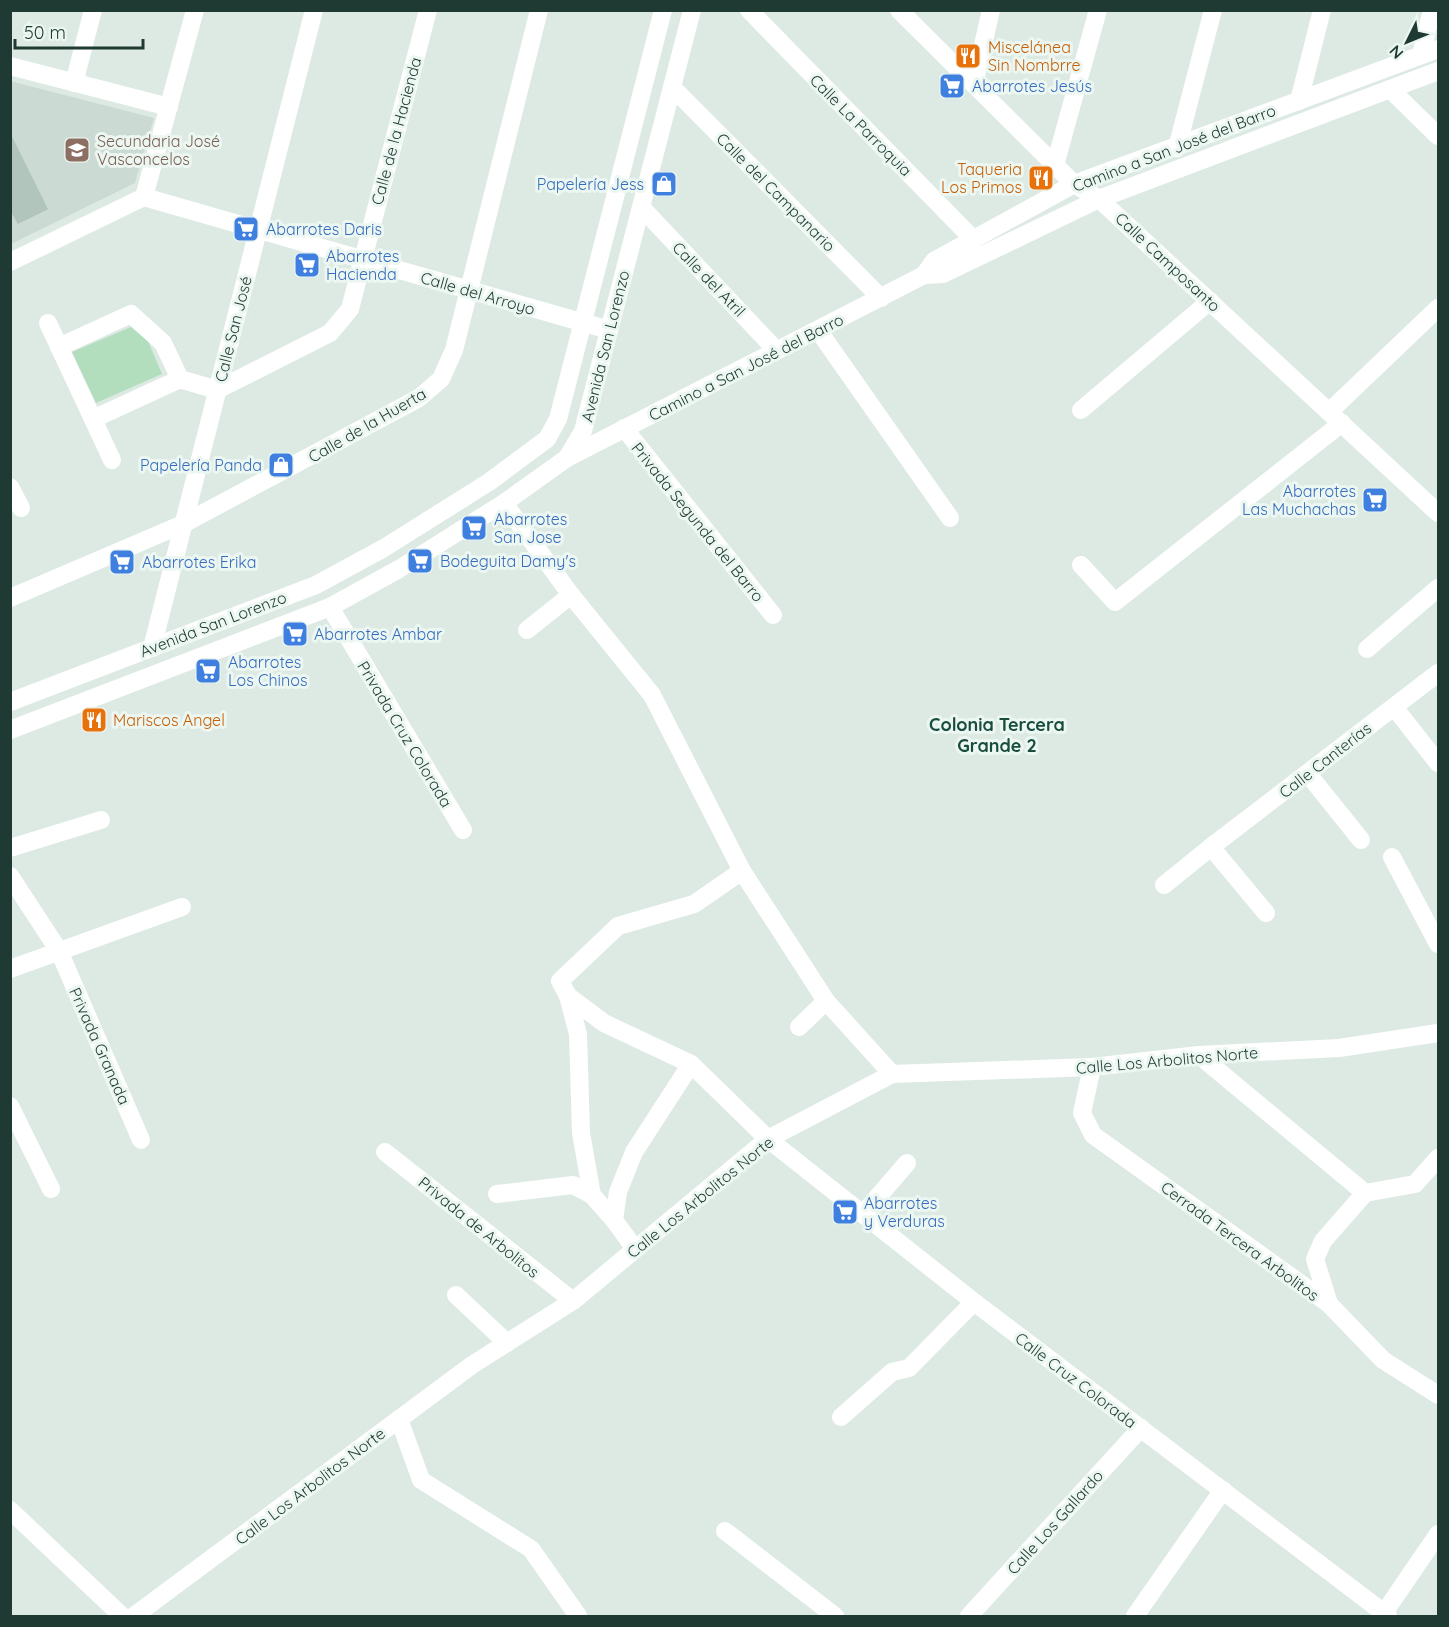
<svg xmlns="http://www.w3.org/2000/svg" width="1449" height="1627" font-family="Quicksand,sans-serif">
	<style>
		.built { fill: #cbdad3 }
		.green { fill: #b3debd }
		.building { fill: #b2c5bd; stroke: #afc4bb; stroke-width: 1.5 }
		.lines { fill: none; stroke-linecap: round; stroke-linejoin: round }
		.minor { stroke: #fff; stroke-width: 18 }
		.tertiary { stroke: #fff; stroke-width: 18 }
		.labels { text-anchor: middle; stroke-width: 6; stroke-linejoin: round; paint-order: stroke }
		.food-label { font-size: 16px; fill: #c56008; stroke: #edf7f2; text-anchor: start }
		.shop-label { font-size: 16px; fill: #366cbe; stroke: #edf7f2; text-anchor: start }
		.street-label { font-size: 16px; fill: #1e3a32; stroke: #edf7f2 }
		.education-label { font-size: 16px; fill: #785e54; stroke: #edf7f2; text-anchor: start }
		.neighbourhood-label { font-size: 18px; font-weight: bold; fill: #194d3f; stroke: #edf7f2 }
	</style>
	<rect width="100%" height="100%" fill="#ddeae4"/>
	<!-- built -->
	<polygon class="built" points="10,81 154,118 135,183 11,244"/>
	<!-- green -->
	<polygon class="green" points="131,327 148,341 162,374 96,403 72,352"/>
	<!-- building -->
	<polygon class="building" points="10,134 47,209 18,223 10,208"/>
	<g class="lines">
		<!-- minor -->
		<g class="minor">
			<polyline points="749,10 974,240"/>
			<polyline points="899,10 1074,184 1099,199 1438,513"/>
			<polyline points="1421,55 1432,10"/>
			<polyline points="10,66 169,107"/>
			<polyline points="74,83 93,10"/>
			<polyline points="974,84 991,10"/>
			<polyline points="672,87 881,298"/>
			<polyline points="1390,89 1438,136"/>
			<polyline points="1299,101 1322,10"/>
			<polyline points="1177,148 1213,10"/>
			<polyline points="1055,165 1098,10"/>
			<polyline points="144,197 195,10"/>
			<polyline points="641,207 777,351"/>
			<polyline points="10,262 144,197 609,330"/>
			<polyline points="924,275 934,261 1074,184 1438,49"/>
			<polyline points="48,323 112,460"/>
			<polyline points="818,330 950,518"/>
			<polyline points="59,347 131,314 163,343 180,379 217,390 330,333 350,309 428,10"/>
			<polyline points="1081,410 1210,301"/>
			<polyline points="1329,412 1438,308"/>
			<polyline points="93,419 180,379"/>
			<polyline points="624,428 773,615"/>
			<polyline points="567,458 924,275 943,274 1099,199 1438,71"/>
			<polyline points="10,487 21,508"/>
			<polyline points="504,503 571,595 652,695 742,871 826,1001 892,1074"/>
			<polyline points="1081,565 1115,602 1342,423"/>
			<polyline points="10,598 183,524 419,398 441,379 454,350 539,10"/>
			<polyline points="330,607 463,830"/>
			<polyline points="527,630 571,595"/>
			<polyline points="152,648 314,10"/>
			<polyline points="1367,649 1438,588"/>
			<polyline points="1394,707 1438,763"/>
			<polyline points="1308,774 1361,840"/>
			<polyline points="1211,847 1266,913"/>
			<polyline points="10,848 101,820"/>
			<polyline points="1392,857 1438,944"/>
			<polyline points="742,871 694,904 618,926 560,981 568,996 604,1023 691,1064 768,1139 974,1302 1388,1616"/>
			<polyline points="10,876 59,951 141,1140"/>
			<polyline points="1164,885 1211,847 1438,673"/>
			<polyline points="10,969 182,907"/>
			<polyline points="568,996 578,1034 581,1133 592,1195 614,1220"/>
			<polyline points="799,1027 826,1001"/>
			<polyline points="1199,1055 1365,1193"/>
			<polyline points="1092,1067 1082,1113 1093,1135 1329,1304 1383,1360 1438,1395"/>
			<polyline points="10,1106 51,1189"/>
			<polyline points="385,1152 573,1301"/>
			<polyline points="497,1194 573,1185 592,1195"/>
			<polyline points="863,1214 907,1163"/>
			<polyline points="635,1249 614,1220 618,1192 634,1152 691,1064"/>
			<polyline points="456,1295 507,1343"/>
			<polyline points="1329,1304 1315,1259 1323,1241 1365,1193 1415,1184 1438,1158"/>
			<polyline points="841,1417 892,1372 909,1368 974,1302"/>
			<polyline points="399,1419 421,1480 531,1549 578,1616"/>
			<polyline points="10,1510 122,1616"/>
			<polyline points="725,1531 835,1616"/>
			<polyline points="1384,1613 1438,1534"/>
			<polyline points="134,1616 472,1365 573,1301 768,1139 892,1074 1092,1067 1199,1055 1339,1048 1438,1033"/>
			<polyline points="969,1616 1141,1428"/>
			<polyline points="1135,1616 1223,1490"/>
		</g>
		<!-- tertiary -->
		<g class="tertiary">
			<polyline points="10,702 316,585 384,548 489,482 547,439 558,419 663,10"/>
			<polyline points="10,730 330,607 399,569 504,503 567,458 583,431 692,10"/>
		</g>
	</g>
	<!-- icons -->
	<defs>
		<g id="restaurant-square" transform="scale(1.35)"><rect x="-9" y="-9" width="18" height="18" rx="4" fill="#e8710a" stroke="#edf7f2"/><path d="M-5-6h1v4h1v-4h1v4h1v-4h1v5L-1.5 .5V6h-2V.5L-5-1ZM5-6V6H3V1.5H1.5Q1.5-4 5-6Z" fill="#fff"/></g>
		<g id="supermarket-square" transform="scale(1.35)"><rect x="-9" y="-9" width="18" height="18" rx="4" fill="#3f7fe0" stroke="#edf7f2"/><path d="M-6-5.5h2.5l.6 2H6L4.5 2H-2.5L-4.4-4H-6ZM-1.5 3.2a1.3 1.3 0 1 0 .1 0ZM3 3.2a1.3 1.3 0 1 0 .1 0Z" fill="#fff"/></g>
		<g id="school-square" transform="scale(1.35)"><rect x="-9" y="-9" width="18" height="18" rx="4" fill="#8d6e63" stroke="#edf7f2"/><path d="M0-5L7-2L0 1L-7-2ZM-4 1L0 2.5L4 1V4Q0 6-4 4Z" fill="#fff"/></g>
		<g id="shop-square" transform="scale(1.35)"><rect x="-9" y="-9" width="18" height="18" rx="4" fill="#3f7fe0" stroke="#edf7f2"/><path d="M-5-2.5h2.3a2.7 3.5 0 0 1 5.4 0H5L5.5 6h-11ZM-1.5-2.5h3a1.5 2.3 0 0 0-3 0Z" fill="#fff"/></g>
	</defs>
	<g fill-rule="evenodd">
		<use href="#restaurant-square" x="968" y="56"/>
		<use href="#supermarket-square" x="952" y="86"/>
		<use href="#school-square" x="77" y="150"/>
		<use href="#restaurant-square" x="1041" y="178"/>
		<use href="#shop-square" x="664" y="184"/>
		<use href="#supermarket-square" x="246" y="229"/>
		<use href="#supermarket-square" x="307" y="265"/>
		<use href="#shop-square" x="281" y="465"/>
		<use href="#supermarket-square" x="1375" y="500"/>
		<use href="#supermarket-square" x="474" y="528"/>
		<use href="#supermarket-square" x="420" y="561"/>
		<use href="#supermarket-square" x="122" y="562"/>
		<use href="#supermarket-square" x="295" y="634"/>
		<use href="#supermarket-square" x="208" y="671"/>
		<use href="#restaurant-square" x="94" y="720"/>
		<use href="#supermarket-square" x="845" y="1212"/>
	</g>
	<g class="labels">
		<!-- food labels -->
		<g class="food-label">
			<text x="988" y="53">Miscelánea<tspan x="988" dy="18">Sin Nombrre</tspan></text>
			<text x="1022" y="175" text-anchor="end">Taqueria<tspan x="1022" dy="18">Los Primos</tspan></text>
			<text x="113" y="726">Mariscos Angel</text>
		</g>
		<!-- shop labels -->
		<g class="shop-label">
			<text x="972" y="92">Abarrotes Jesús</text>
			<text x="644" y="190" text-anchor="end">Papelería Jess</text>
			<text x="266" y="235">Abarrotes Daris</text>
			<text x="326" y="262">Abarrotes<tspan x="326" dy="18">Hacienda</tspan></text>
			<text x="262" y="471" text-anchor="end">Papelería Panda</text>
			<text x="1356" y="497" text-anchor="end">Abarrotes<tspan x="1356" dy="18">Las Muchachas</tspan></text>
			<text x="494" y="525">Abarrotes<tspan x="494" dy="18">San Jose</tspan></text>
			<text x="440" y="567">Bodeguita Damy's</text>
			<text x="142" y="568">Abarrotes Erika</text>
			<text x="314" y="640">Abarrotes Ambar</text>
			<text x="228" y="668">Abarrotes<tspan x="228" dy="18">Los Chinos</tspan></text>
			<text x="864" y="1209">Abarrotes<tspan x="864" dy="18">y Verduras</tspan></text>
		</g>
		<!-- street labels -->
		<g class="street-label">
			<text transform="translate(861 125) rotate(45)" y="6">Calle La Parroquia</text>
			<text transform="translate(396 131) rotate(-75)" y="6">Calle de la Hacienda</text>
			<text transform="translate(1174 148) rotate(-21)" y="6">Camino a San José del Barro</text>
			<text transform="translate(776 192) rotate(45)" y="6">Calle del Campanario</text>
			<text transform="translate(1168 262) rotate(43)" y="6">Calle Camposanto</text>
			<text transform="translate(709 279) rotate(46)" y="6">Calle del Atril</text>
			<text transform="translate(478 293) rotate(16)" y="6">Calle del Arroyo</text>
			<text transform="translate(233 329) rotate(-76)" y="6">Calle San José</text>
			<text transform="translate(605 346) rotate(-76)" y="6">Avenida San Lorenzo</text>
			<text transform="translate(746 367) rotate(-27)" y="6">Camino a San José del Barro</text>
			<text transform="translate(367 425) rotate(-30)" y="6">Calle de la Huerta</text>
			<text transform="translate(698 522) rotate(51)" y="6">Privada Segunda del Barro</text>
			<text transform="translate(213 624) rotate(-21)" y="6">Avenida San Lorenzo</text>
			<text transform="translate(405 734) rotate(59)" y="6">Privada Cruz Colorada</text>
			<text transform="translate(1325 760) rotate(-38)" y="6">Calle Canterías</text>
			<text transform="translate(100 1046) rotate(66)" y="6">Privada Granada</text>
			<text transform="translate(1167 1060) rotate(-5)" y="6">Calle Los Arbolitos Norte</text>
			<text transform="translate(700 1197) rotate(-39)" y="6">Calle Los Arbolitos Norte</text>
			<text transform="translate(479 1227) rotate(39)" y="6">Privada de Arbolitos</text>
			<text transform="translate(1240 1241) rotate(36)" y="6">Cerrada Tercera Arbolitos</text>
			<text transform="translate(1076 1380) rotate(37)" y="6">Calle Cruz Colorada</text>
			<text transform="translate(310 1486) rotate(-37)" y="6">Calle Los Arbolitos Norte</text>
			<text transform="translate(1055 1522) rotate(-48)" y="6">Calle Los Gallardo</text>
		</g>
		<!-- education labels -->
		<g class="education-label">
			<text x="97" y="147">Secundaria José<tspan x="97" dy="18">Vasconcelos</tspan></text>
		</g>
		<!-- neighbourhood labels -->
		<g class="neighbourhood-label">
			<text x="997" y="731">Colonia Tercera<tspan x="997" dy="21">Grande 2</tspan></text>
		</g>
	</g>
	<!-- border -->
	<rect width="1449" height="1627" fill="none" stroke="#1e3a32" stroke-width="24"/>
	<!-- north arrow -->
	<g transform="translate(1407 42) rotate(227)" stroke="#edf7f2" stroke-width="4.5" paint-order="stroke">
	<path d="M0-4.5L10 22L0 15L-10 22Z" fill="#1e3a32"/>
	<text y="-9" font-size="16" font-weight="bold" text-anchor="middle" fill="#1e3a32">N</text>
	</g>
	<!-- scale -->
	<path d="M15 39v9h128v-9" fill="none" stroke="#1e3a32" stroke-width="3"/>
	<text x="24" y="39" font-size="18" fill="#1e3a32" stroke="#edf7f2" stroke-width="4.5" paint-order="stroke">50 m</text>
</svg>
